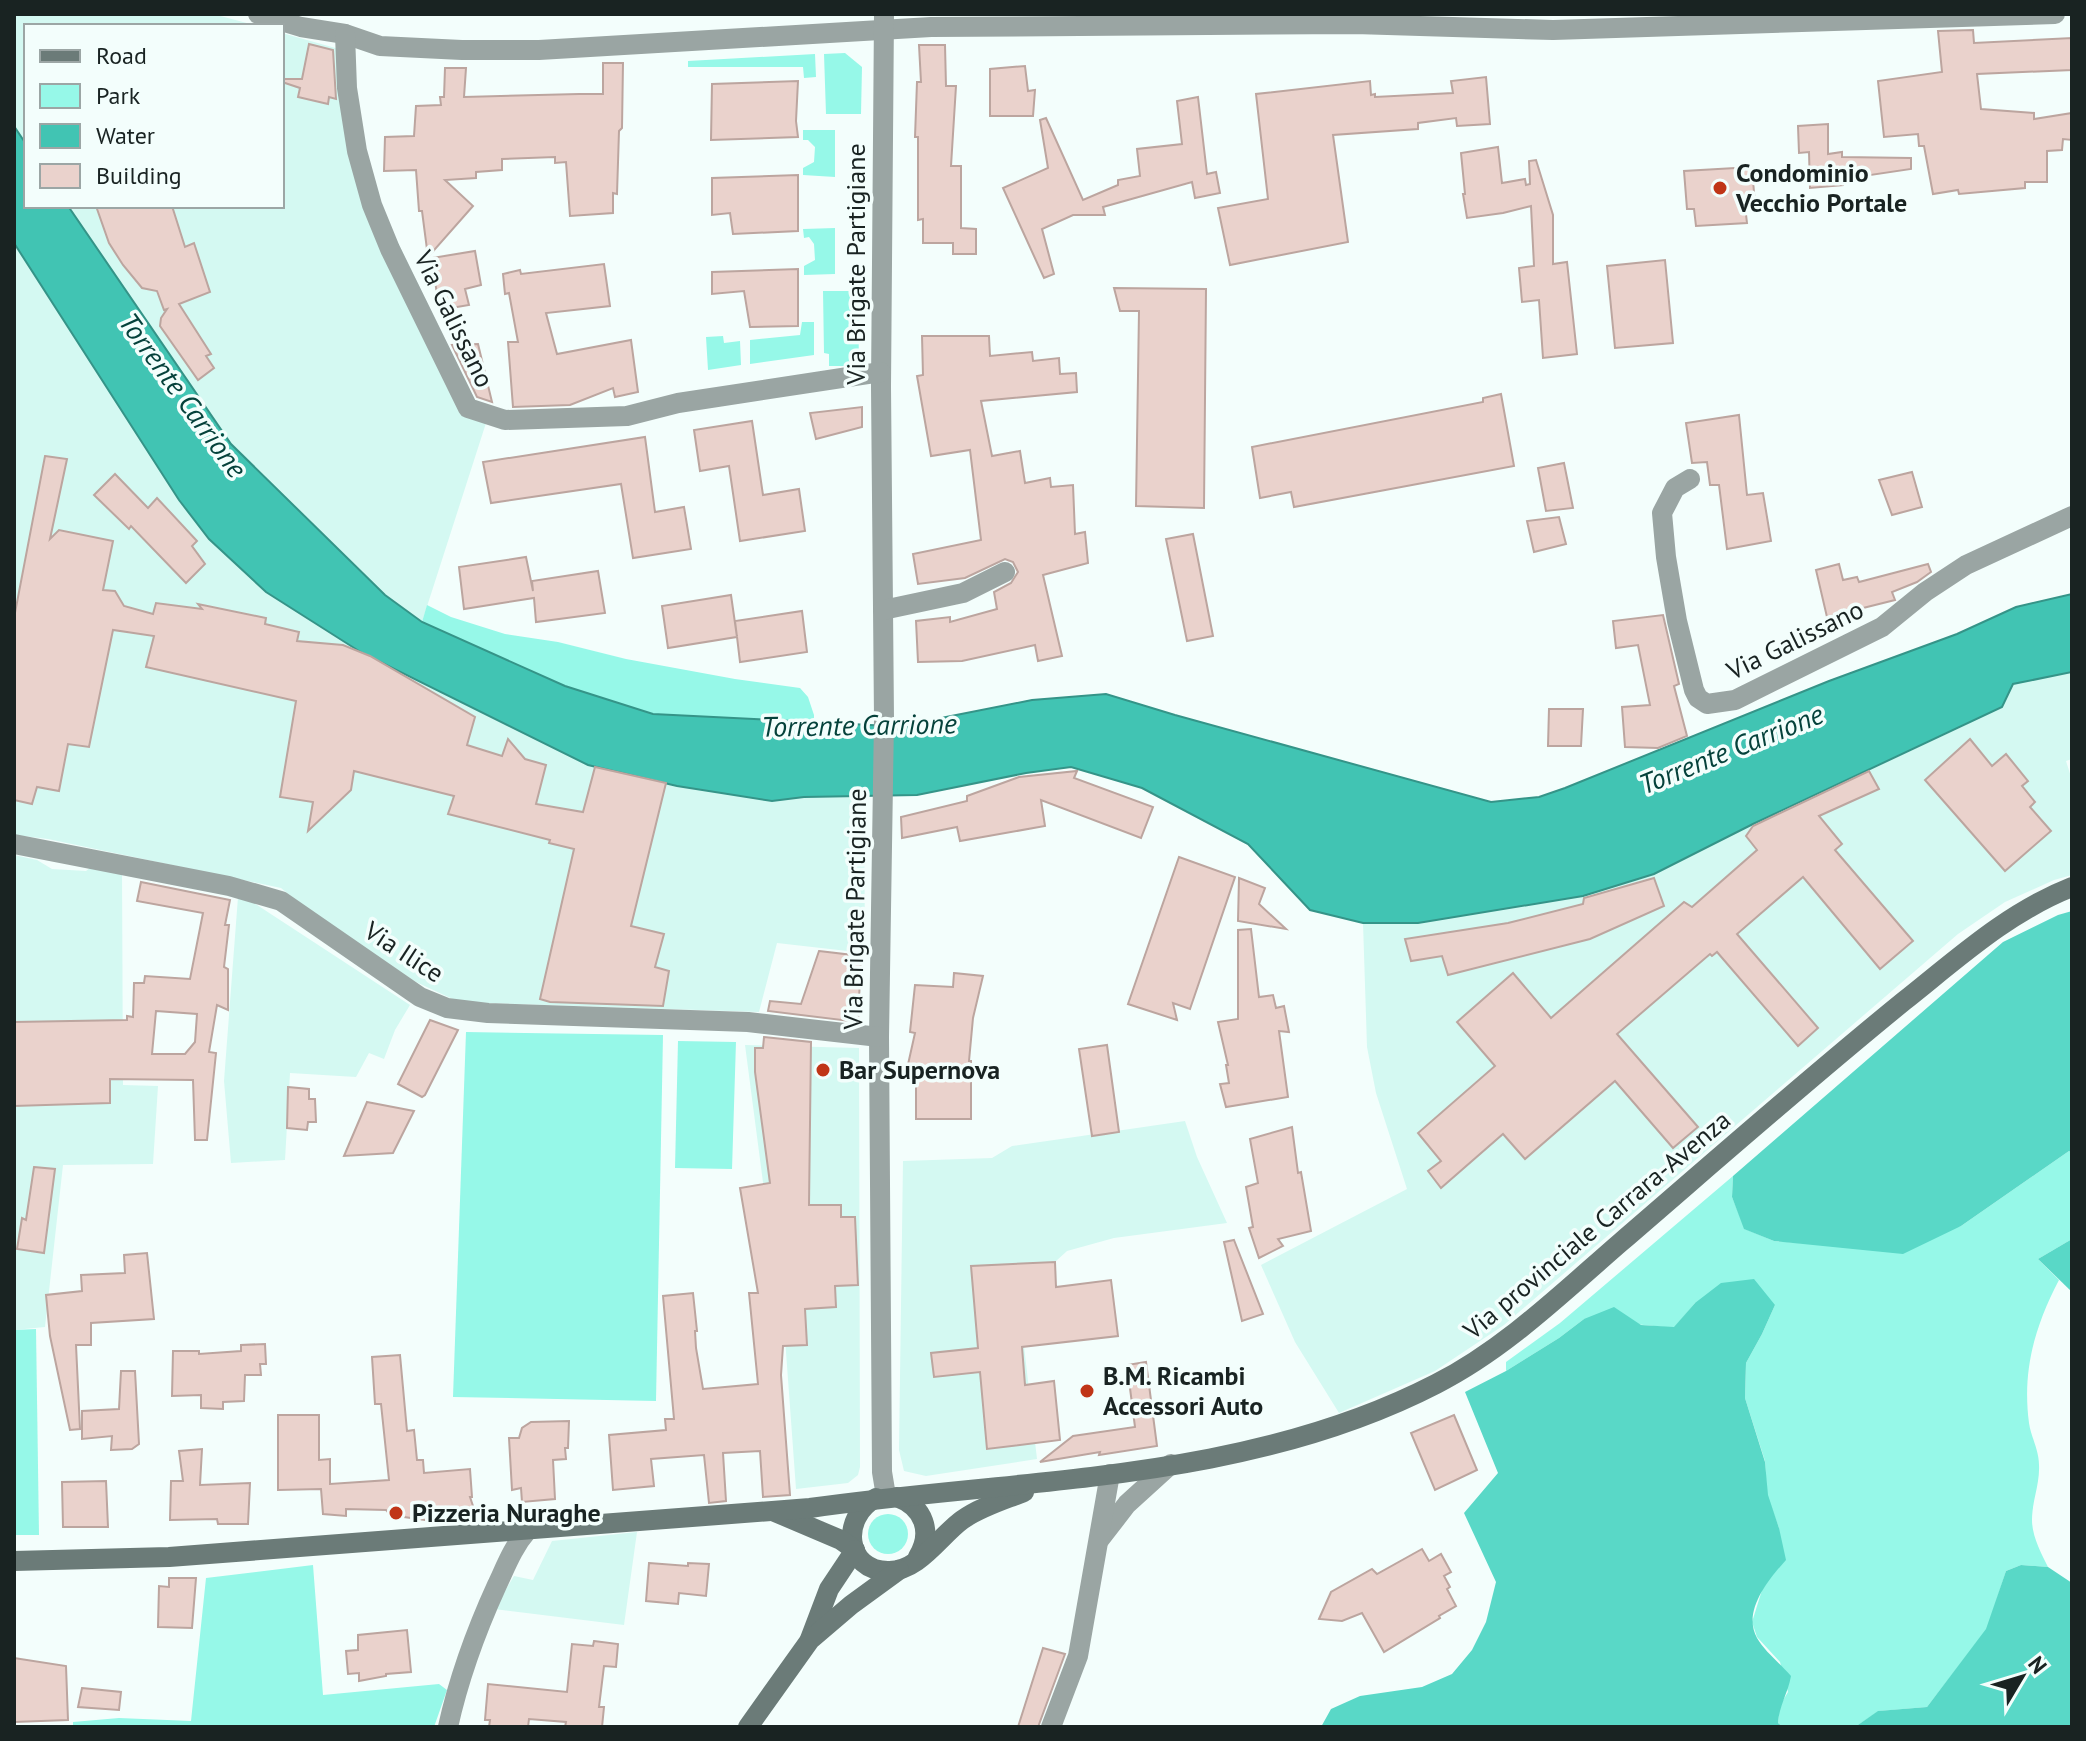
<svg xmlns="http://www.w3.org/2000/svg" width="2086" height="1741" font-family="'PT Sans',sans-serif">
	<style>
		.built { fill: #d4f9f2 }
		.green { fill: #96f8e8 }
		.forest { fill: #59d8c7 }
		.water { fill: #41c4b3; stroke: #359488; stroke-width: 2 }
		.building { fill: #ead2cc; stroke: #bca59f; stroke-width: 2; fill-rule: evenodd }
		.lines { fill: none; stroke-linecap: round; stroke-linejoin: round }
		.street { stroke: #9aa5a3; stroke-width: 20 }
		.secondary { stroke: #6b7b78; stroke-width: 20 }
		.poi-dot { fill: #c03517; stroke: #f3fefc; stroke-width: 3 }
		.labels { text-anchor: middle; stroke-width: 7; stroke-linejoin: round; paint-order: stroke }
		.poi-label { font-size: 26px; font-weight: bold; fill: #192322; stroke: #f3fefc; text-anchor: start }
		.street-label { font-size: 26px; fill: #192322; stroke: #f3fefc }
		.water-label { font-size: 28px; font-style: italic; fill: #05423b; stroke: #f3fefc }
	</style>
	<rect width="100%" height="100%" fill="#f3fefc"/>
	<!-- built -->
	<g class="built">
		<polygon points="14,14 213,14 258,26 26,26 26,144 14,126"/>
		<polygon points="282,33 339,49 357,159 486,423 422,622 385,595 231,444 68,206 282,206"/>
		<polygon points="14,243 179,500 266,592 363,653 588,765 677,786 772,801 804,797 864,797 865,953 777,943 759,1012 459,1002 416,982 317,917 281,888 48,839 14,835"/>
		<polygon points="2072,672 2072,759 2066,761 2072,780 2072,875 2054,880 2005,902 1958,934 1504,1325 1435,1371 1339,1413 1295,1342 1261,1265 1407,1189 1376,1093 1367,1047 1363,923 1418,923 1583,896 1654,874 1753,824 1966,725 2013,684"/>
		<polygon points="14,855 37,860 52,869 86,871 94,865 122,871 123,1085 158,1086 153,1164 63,1165 45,1327 14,1330"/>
		<polygon points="238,897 251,901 410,1005 395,1030 384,1059 369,1053 356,1077 290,1073 285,1160 231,1163 224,1081"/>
		<polygon points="745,1045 859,1048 860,1467 858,1475 848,1483 796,1489 783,1311 775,1274"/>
		<polygon points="1185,1121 1197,1157 1227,1223 1114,1238 1067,1251 1055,1262 1056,1287 1041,1290 1024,1346 1037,1459 926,1476 904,1471 899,1450 903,1161 992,1158 1012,1146"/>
		<polygon points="637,1532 624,1625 494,1609 514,1576 533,1580 552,1541"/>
	</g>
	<!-- green -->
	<g class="green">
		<polygon points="845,53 862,67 861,114 826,114 824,54"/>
		<polygon points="815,54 816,77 804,78 803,67 688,67 688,61"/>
		<polygon points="803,130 835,130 835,177 803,175 803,168 814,162 815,147 808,140 803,140"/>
		<polygon points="835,228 835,274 804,275 804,266 815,260 814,244 809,237 804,238 803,229"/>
		<polygon points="823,291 858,291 859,366 829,366 829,354 824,353"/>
		<polygon points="802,322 814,322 814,355 750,364 750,340 800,335"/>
		<polygon points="723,336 724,343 740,341 741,365 708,370 706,337"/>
		<polygon points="427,605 451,617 505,634 558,642 626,659 735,679 800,688 808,697 814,715 814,723 653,714 565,686 422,622"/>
		<polygon points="466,1032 663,1035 656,1401 453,1397"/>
		<polygon points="678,1041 736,1042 732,1169 675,1168"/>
		<path d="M2069,1151l3,2v86l-34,20 21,21c-24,46 -37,90 -30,143 2,14 10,27 10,42 1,19 -7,36 -7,55 0,16 9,33 16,47l-27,-2 -15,6 -19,58 -60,78 -48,4 -24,16h-72l-5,-4 1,-16 9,-15 -8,-30 -23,-25 -5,-15 10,-32 9,-14 8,-48 -12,-33 -2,-34 -20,-63 1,-35 16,-29 13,-29 -80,-2 -21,25 -90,-9 -25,19 -53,33v-9l54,-39 173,-147 -1,21 13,32 29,12 97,8 90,-23z"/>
		<polygon points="36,1329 39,1535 14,1535 14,1330"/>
		<circle cx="888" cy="1534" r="20"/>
		<polygon points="313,1565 323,1695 439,1684 447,1690 434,1727 73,1727 73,1722 119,1718 191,1721 206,1578"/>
	</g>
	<!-- forest -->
	<g class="forest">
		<polygon points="2072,911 2072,1153 2069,1151 1961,1226 1903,1254 1774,1241 1744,1229 1732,1197 1733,1176 2003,942 2058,915"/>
		<polygon points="2072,1239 2072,1292 2038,1259"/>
		<path d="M1754,1279l21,26 -13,29 -16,29 -1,35 20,64 3,33 11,33 7,32c-17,19 -44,51 -29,78 8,14 23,25 34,38 -3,17 -12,30 -13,47l5,4h-462l10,-18 29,-13 62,-9 30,-13 20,-24 14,-28 10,-40 -32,-69 34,-40 -33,-81 41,-21 53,-33 25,-19 30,-12 27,18 33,2 21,-24 26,-20z"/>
		<polygon points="2021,1565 2048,1567 2072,1583 2072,1727 1855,1727 1878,1711 1927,1707 1986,1629 2006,1571"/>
	</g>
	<!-- water -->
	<polygon class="water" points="14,126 26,144 26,206 68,206 231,444 385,595 422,622 565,686 653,714 910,727 936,719 1032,700 1106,694 1175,715 1491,802 1539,797 1565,788 1829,681 1957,634 2016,607 2072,594 2072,672 2013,684 2002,707 1753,824 1654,874 1583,896 1418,923 1363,923 1310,910 1248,844 1142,788 1071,767 1026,773 917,795 804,797 772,801 677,786 588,765 362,653 266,592 209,539 179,500 14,243"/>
	<!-- building -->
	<g class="building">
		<polygon points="1973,30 1974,43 2072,38 2072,70 1977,74 1981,109 2034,113 2034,119 2072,113 2072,140 2063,139 2062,150 2047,151 2047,182 2025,182 2025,188 1959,194 1958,190 1933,194 1924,146 1919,146 1918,134 1884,137 1878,81 1942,72 1938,31"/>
		<polygon points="309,44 333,50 336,99 329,97 328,104 298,97 300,88 282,82 282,79 302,79"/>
		<polygon points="919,45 945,45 946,86 956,86 951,166 961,166 961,228 976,229 976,254 953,254 953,243 923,243 923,219 918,220 918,137 915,137 917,82 921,82"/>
		<polygon points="603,63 623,63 622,128 619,131 617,194 613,193 613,213 570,216 566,162 555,163 555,157 502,159 502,170 476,172 476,178 445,180 473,206 428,257 422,211 419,211 416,170 384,171 385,137 414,136 416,106 441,105 440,97 444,97 445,68 466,68 464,97 579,94 603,94"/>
		<polygon points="1025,66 1028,91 1035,90 1033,116 990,116 990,69"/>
		<polygon points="1486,77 1490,124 1457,126 1456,118 1418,123 1418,129 1333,135 1348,242 1230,265 1218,208 1268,199 1256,94 1370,81 1371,95 1375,94 1375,97 1453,93 1451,81"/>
		<polygon points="798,81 796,121 798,137 711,140 712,84"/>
		<polygon points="1198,97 1207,174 1216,172 1220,193 1195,198 1192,182 1103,207 1105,215 1073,215 1042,229 1054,274 1044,278 1003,188 1048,168 1040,120 1046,118 1083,200 1118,185 1118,180 1140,176 1137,149 1182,144 1177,101"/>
		<polygon points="1828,124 1828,154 1842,152 1842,157 1911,158 1911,169 1843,179 1843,185 1810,188 1809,152 1799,153 1798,126"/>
		<polygon points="1498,147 1502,183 1525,179 1526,185 1530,184 1529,161 1536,160 1553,215 1553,264 1567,262 1577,354 1543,358 1539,300 1522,302 1519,268 1534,266 1531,206 1503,213 1467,218 1463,194 1465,194 1461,153"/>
		<polygon points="1752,167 1755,205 1745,206 1747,223 1696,226 1694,209 1687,209 1684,171"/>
		<polygon points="798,175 798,231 733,234 730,213 712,215 712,178"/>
		<polygon points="96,206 172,206 185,247 194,243 210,292 179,304 211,354 206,356 214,368 198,380 160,326 161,318 167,309 164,310 157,291 142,288 123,265 109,243"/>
		<polygon points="475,251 481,285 465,289 469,305 439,310 435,280 431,281 426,259"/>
		<polygon points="1665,260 1673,343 1615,348 1607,266"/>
		<polygon points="604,264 610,306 546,313 557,354 631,340 638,392 615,397 613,388 570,405 513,407 508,342 518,342 509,293 505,294 503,274 520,270 521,274"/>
		<polygon points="798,269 798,326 750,327 744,291 712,294 712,272"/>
		<polygon points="1114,288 1206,289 1204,508 1136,506 1139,311 1120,311"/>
		<polygon points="922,336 989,336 990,356 1032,352 1033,361 1059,358 1060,374 1076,373 1077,392 981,401 992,456 1020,451 1025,483 1050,478 1051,487 1073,485 1075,534 1085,532 1088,563 1043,575 1062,656 1038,661 1035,645 962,661 918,662 916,621 950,617 950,622 997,609 994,592 1011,583 1018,572 1013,562 1005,559 965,578 918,584 913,554 981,540 970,450 931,456 917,376 923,375"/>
		<polygon points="478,344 492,402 477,397 452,345"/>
		<polygon points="1501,394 1514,466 1294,507 1291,492 1260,498 1252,447 1483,402 1483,398"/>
		<polygon points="862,407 862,427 816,439 810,413"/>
		<polygon points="1739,415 1747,495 1763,493 1771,541 1727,549 1719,485 1710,485 1707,462 1692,463 1686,423"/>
		<polygon points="752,421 763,495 799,489 805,531 740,541 729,466 700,471 694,430"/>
		<polygon points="645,437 655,512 684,507 691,549 633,558 621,484 491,503 483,462"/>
		<polygon points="45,456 67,459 50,539 59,530 113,541 103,590 115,591 124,606 153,614 156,603 202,609 198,604 266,618 265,624 299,632 297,641 343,645 370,656 475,717 467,745 502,756 508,739 525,759 546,765 536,804 583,812 595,767 666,783 631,926 664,934 655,967 669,971 663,1006 550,1002 540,999 574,849 549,843 550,840 448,814 454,796 354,771 351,790 308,831 313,802 280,797 296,701 146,667 154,636 113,630 89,747 68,744 59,791 37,787 32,804 14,800 14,618"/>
		<polygon points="1564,463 1573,508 1546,511 1538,468"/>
		<polygon points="1912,472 1922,507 1892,515 1879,480"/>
		<polygon points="115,474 148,508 157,498 197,541 192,546 205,564 186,583 131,526 129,529 94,495"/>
		<polygon points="1559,517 1566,544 1534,552 1527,521"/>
		<polygon points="1193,534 1213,636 1187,641 1166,539"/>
		<polygon points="526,557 533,591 532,581 598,571 605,613 536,622 534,598 464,609 459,567"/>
		<polygon points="1839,564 1843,580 1857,577 1859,582 1928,564 1931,572 1917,582 1892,592 1895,600 1827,617 1816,570"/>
		<polygon points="731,595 737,637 735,621 802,611 807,652 740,662 737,637 668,648 662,606"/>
		<polygon points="1663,615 1679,684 1674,686 1687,736 1658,748 1625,747 1622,707 1650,705 1638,645 1616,648 1613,621"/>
		<polygon points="1549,709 1583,709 1581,746 1548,746"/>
		<polygon points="1970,739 1992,766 2006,754 2028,781 2022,786 2035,802 2030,807 2051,831 2005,871 1925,780"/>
		<polygon points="1077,771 1074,778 1153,807 1141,838 1041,800 1045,826 960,841 957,827 902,838 901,817 967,801 967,796 1019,777"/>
		<polygon points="1869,771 1879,789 1819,816 1842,844 1835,850 1913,941 1880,969 1803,877 1737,934 1818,1028 1798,1046 1717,952 1712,956 1710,954 1617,1034 1698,1127 1673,1148 1615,1081 1525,1159 1503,1134 1441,1188 1428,1171 1441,1161 1418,1133 1495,1066 1457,1022 1513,973 1551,1018 1684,902 1692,907 1757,850 1746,836 1753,826"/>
		<polygon points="1179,857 1235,877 1190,1009 1173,1003 1177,1020 1128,1004"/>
		<polygon points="1239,878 1265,888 1259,904 1286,929 1238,921"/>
		<polygon points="1654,878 1664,906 1590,939 1448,975 1442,956 1411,961 1405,939 1508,923 1583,904 1584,898"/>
		<path d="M141,882l89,18 -5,25h4l-5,42 4,2v41l-11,-5 -8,47 7,1 -9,87h-12l-2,-60 -83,-1v24l-96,3v-84l113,-2v-4l6,1 1,-34h10l1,-7 45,3 13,-66 -66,-12zM156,1011l41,3 -2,28 -10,12h-33z"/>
		<polygon points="1251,929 1259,997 1273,995 1276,1008 1284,1006 1289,1032 1279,1031 1288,1097 1226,1107 1220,1084 1229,1083 1226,1065 1228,1065 1218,1022 1238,1019 1238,930"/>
		<polygon points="819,951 861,956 858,1022 768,1011 770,1001 801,1004"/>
		<polygon points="954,973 983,976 973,1018 969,1061 971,1061 971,1119 916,1119 916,1071 907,1069 915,1033 910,1032 915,985 953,987"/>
		<polygon points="430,1020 458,1030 425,1095 422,1097 398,1084"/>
		<polygon points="764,1037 811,1042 809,1205 841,1205 841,1217 855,1217 858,1285 835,1286 836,1307 805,1309 807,1345 783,1346 781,1375 790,1495 763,1497 760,1451 723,1453 726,1501 709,1503 704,1455 651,1459 654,1486 613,1490 609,1435 666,1430 665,1419 674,1419 663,1296 693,1293 697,1331 695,1331 696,1348 703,1389 758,1384 749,1293 758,1293 740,1188 770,1183 755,1072 755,1048 763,1048"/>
		<polygon points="1107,1045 1119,1132 1092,1136 1079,1049"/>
		<polygon points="288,1087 309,1089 309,1099 315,1099 316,1122 308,1122 307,1130 287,1128"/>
		<polygon points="367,1102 414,1111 393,1153 344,1156"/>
		<polygon points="1292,1127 1298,1173 1301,1172 1311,1231 1278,1239 1283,1246 1259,1258 1249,1228 1253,1227 1246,1187 1258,1183 1250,1139"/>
		<polygon points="34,1167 55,1169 44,1253 17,1249 22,1218 26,1220"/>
		<polygon points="1234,1240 1263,1314 1242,1321 1224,1242"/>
		<polygon points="147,1253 154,1319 91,1323 91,1345 76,1345 80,1429 70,1430 50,1336 46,1295 82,1291 81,1275 125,1273 124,1255"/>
		<polygon points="1055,1262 1056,1287 1111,1280 1118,1336 1022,1347 1025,1385 1054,1381 1060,1440 987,1449 980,1372 934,1377 931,1353 978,1348 971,1266"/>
		<polygon points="265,1344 266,1364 260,1364 261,1375 245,1375 244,1401 223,1402 223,1409 201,1408 201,1395 172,1396 173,1351 199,1351 199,1354 241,1351 241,1345"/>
		<polygon points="400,1355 407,1431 414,1430 417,1460 423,1460 424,1473 470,1469 472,1497 470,1497 477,1518 439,1522 390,1515 386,1510 346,1509 346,1516 323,1514 321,1489 278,1490 278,1415 319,1415 319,1460 330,1459 330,1484 389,1480 381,1404 375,1404 372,1357"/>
		<polygon points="1146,1362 1157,1446 1099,1455 1100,1452 1040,1462 1073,1436 1135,1427 1127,1365"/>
		<polygon points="121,1371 135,1371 139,1444 132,1449 111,1450 112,1436 82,1439 82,1411 119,1409"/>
		<polygon points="1454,1415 1477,1470 1435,1490 1411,1433"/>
		<polygon points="569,1421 568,1448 565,1448 566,1459 553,1460 555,1499 522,1502 521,1488 512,1490 509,1438 519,1438 522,1428 531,1422"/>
		<polygon points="202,1449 200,1485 250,1483 248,1524 218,1524 217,1519 170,1520 171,1481 183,1481 179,1451"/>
		<polygon points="106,1481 108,1527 63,1527 62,1482"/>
		<polygon points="1422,1549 1429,1561 1441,1554 1451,1572 1444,1576 1450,1587 1447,1589 1456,1606 1439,1616 1440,1618 1384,1652 1362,1613 1342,1621 1319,1619 1331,1592 1372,1569 1377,1574"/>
		<polygon points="649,1563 688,1566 688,1563 709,1564 706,1596 679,1593 678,1604 646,1601"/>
		<polygon points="169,1578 196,1578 192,1628 158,1627 159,1586 169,1587"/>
		<polygon points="407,1630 411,1672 386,1674 386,1676 359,1681 359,1673 348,1674 346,1651 358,1650 358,1635"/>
		<polygon points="594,1641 618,1644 616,1667 604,1666 599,1707 604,1707 602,1727 565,1727 566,1722 529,1719 528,1727 489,1727 490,1720 485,1720 488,1684 567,1692 572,1644 593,1646"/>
		<polygon points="1043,1648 1065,1654 1038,1727 1018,1727"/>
		<polygon points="14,1658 66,1666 68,1720 14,1722"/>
		<polygon points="82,1688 121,1692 119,1710 78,1707"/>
	</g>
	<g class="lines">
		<!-- street -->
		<g class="street">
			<polyline points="258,14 301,27 345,34 380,46 462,50 539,50 931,27 1355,24 1553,30 2055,14"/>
			<polyline points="884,14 881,387 884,719 879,1037 882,1472 886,1496"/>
			<polyline points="345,34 347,88 357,151 372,205 390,249 468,408 505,420 627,416 678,403 881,372"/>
			<polyline points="1690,479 1675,488 1662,513 1666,557 1677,621 1694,690 1698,698 1707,704 1735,700 1882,627 1925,592 1966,565 2072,516"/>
			<polyline points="883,610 963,593 1005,572"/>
			<polyline points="14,844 229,886 281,901 420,997 447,1008 488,1013 748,1022 879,1037"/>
			<polyline points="1100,1539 1127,1504 1171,1464"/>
			<path d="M448,1727c11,-50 28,-96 49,-142 9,-19 16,-38 30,-54"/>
			<polyline points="1051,1727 1078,1656 1110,1474"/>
		</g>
		<!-- secondary -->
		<g class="secondary">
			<path d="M897,1497c27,10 36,35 21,60"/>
			<path d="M876,1498c-36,19 -31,73 12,73 30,1 52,-35 74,-51 18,-13 42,-20 62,-28"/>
			<polyline points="775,1512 841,1540 855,1550"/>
			<path d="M14,1561l155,-4 641,-49c209,-30 434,-25 626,-124 69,-35 126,-91 185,-142 94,-81 187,-163 283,-241 53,-42 104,-89 168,-114"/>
			<polyline points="810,1639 829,1589 855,1550"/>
			<polyline points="748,1727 810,1640 851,1605 899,1570"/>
		</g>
	</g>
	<!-- markers -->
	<g class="poi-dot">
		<circle cx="1720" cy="188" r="8"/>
		<circle cx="823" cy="1070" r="8"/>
		<circle cx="1087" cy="1391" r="8"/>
		<circle cx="396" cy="1513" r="8"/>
	</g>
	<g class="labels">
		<!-- poi labels -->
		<g class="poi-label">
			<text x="1736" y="182">Condominio<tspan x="1736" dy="30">Vecchio Portale</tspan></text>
			<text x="839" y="1079">Bar Supernova</text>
			<text x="1103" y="1385">B.M. Ricambi<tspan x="1103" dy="30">Accessori Auto</tspan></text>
			<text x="412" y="1522">Pizzeria Nuraghe</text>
		</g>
		<!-- street labels -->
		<g class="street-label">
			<text transform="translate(856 264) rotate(-90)" y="9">Via Brigate Partigiane</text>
			<text transform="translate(454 319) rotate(64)" y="9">Via Galissano</text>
			<text transform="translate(1795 640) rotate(-26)" y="9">Via Galissano</text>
			<text transform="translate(855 909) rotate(-89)" y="9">Via Brigate Partigiane</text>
			<text transform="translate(404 952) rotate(33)" y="9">Via Ilice</text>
			<text transform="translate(1597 1225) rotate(-40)" y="9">Via provinciale Carrara-Avenza</text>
		</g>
		<!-- water labels -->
		<g class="water-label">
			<text transform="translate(183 395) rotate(54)" y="10">Torrente Carrione</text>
			<text transform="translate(859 725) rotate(-1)" y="10">Torrente Carrione</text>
			<text transform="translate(1731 749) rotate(-22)" y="10">Torrente Carrione</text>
		</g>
	</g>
	<!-- border -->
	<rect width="2086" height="1741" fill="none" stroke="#192322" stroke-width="32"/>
	<!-- legend -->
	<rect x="24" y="24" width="260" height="184" fill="#f3fefc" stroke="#9ca6a5" stroke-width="2"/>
	<rect x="40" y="50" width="40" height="12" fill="#6b7b78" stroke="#9ca6a5" stroke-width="2"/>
	<text x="96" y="64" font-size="24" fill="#192322">Road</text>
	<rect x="40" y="84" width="40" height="24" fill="#96f8e8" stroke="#9ca6a5" stroke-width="2"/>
	<text x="96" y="104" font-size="24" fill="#192322">Park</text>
	<rect x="40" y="124" width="40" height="24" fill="#41c4b3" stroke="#9ca6a5" stroke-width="2"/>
	<text x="96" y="144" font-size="24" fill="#192322">Water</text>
	<rect x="40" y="164" width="40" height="24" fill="#ead2cc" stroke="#9ca6a5" stroke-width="2"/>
	<text x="96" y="184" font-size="24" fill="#192322">Building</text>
	<!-- north arrow -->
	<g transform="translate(2022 1677) rotate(52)" stroke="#f3fefc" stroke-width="6" paint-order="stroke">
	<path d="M0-6L14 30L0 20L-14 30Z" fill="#192322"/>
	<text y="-12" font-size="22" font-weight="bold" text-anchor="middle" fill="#192322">N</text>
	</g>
</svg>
